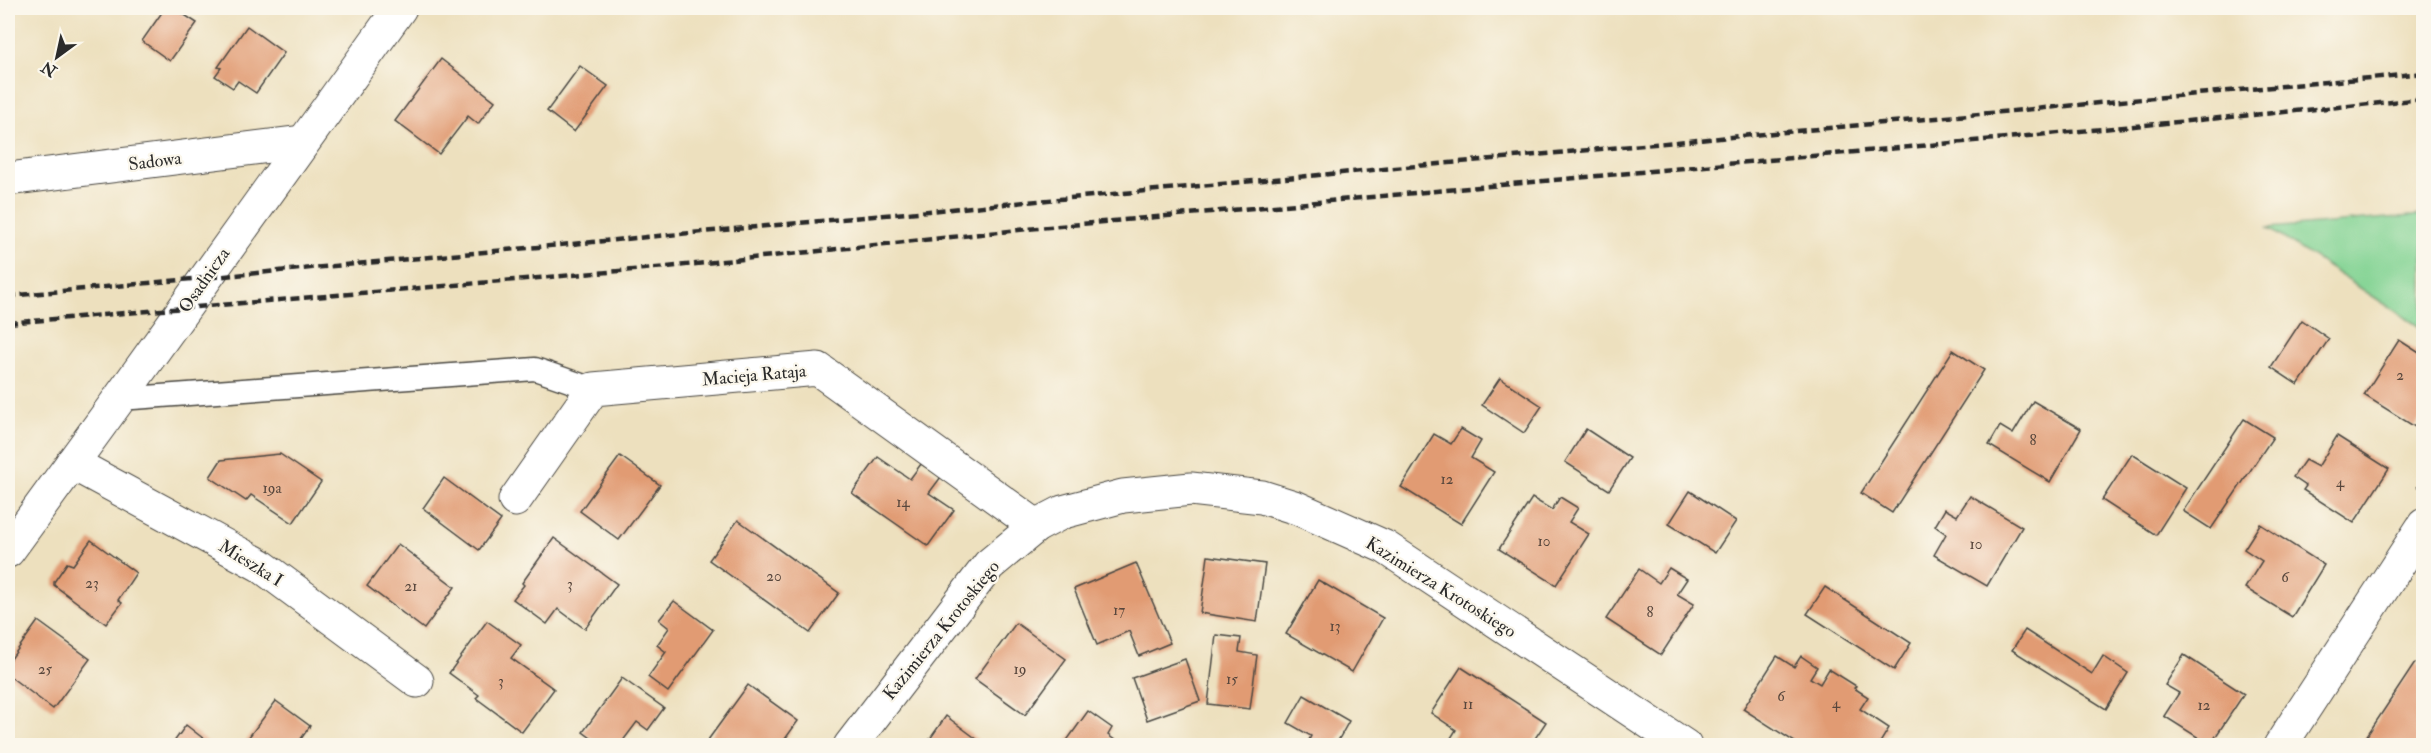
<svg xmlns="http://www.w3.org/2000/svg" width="2431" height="753" font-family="'IM FELL Double Pica',serif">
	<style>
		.green { fill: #82d393; stroke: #567f5f; stroke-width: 1.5 }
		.building { fill: #e19b73 }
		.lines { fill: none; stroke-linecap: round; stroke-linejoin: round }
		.service-casing { stroke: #484641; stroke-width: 25 }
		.minor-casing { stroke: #484641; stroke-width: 35 }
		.tertiary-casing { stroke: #484641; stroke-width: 35 }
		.path { stroke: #484641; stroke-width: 4; stroke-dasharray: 1.5 4.5; stroke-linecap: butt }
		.service { stroke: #fff; stroke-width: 22 }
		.minor { stroke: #fff; stroke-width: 33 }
		.tertiary { stroke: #fff; stroke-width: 33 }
		.rail { stroke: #2b2b2b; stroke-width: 4.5; stroke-dasharray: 9 4.5; stroke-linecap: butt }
		.labels { text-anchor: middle; stroke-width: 4.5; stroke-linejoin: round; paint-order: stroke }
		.number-label { font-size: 15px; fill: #58473d }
		.street-label { font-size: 18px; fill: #2b2b2b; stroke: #fbf7ec }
	</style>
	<rect width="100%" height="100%" fill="#fbf7ec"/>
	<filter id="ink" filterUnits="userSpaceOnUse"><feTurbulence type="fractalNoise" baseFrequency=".0167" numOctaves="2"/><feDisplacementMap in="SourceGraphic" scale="12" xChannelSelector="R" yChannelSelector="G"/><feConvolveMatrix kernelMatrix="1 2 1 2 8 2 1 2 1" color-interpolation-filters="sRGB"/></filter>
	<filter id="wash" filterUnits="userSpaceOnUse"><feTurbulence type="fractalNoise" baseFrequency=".008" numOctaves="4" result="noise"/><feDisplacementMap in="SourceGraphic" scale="24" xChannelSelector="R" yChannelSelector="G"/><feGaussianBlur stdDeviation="1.35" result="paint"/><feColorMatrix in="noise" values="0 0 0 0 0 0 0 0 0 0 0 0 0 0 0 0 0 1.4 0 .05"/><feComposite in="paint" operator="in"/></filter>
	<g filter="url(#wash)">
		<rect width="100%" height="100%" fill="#ede0be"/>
		<!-- green -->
		<polygon class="green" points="2423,215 2423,329 2268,228"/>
		<g id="blocks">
			<!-- building -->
			<g class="building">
				<polygon points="165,8 174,8 197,23 170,61 142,41"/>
				<polygon points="247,26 284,53 256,93 238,81 233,88 215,76 221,68 218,67"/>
				<polygon points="441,59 495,101 478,124 468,116 439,154 395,121"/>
				<polygon points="580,66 608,86 574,132 547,111"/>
				<polygon points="2302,320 2329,339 2298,385 2271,367"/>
				<polygon points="2399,340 2424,356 2424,413 2415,427 2364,395"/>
				<polygon points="1953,350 1984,370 1892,513 1861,493"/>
				<polygon points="1500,378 1542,406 1524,433 1482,405"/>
				<polygon points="2033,401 2081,429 2050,482 1989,445 2000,426 2013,434"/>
				<polygon points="2244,419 2273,437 2211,529 2183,511"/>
				<polygon points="1461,429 1481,441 1471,458 1494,472 1461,524 1401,487 1434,434 1451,444"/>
				<polygon points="1586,429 1630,458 1609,490 1565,462"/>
				<polygon points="2337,436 2389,469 2354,523 2303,490 2306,486 2293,477 2305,460 2318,467"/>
				<polygon points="280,454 321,482 293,523 251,495 246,501 210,477 221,460"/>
				<polygon points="2132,454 2186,488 2156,535 2102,500"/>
				<polygon points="620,456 660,485 619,540 580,511"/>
				<polygon points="878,457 910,479 921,464 941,477 929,493 954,510 928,546 852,493"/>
				<polygon points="444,478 501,520 479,550 423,508"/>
				<polygon points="1690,491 1736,521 1715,553 1669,524"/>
				<polygon points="1970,496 2022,527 1987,586 1934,555 1946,534 1935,526 1945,509 1957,516"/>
				<polygon points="1560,497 1578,508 1569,522 1589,534 1556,585 1499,549 1532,498 1552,510"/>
				<polygon points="738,520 839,593 810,633 709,560"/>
				<polygon points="2260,524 2324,565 2292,617 2245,588 2262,561 2244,549"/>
				<polygon points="554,538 617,584 585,629 558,609 547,624 513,599 524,585 522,583"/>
				<polygon points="91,540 136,573 118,600 122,603 106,624 54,585 54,582 67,563 73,565"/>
				<polygon points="398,544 455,587 424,629 367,586"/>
				<polygon points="1208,556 1265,564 1257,622 1200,613"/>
				<polygon points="1136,563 1170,643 1139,656 1129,631 1097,645 1074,589"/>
				<polygon points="1669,568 1687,579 1677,594 1694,604 1661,655 1606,619 1639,569 1659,583"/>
				<polygon points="1318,580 1383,618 1352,672 1286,634"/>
				<polygon points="1825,587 1911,643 1894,670 1807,614"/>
				<polygon points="674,601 713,630 668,692 648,677 666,652 657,645 669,628 659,620"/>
				<polygon points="38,621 90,659 53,709 8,675 8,663"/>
				<polygon points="487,621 521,645 511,658 554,689 522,732 476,698 479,695 449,673"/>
				<polygon points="1016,623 1066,659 1025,715 975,679"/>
				<polygon points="2025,630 2092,674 2103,656 2128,673 2106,709 2012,650"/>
				<polygon points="1216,635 1241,638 1239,652 1257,655 1250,709 1208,704"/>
				<polygon points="2184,655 2244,694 2210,745 2164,716 2179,693 2165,685"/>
				<polygon points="1777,656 1794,667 1801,656 1817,667 1810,678 1820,684 1829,669 1856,686 1854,688 1868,697 1860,709 1889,728 1878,746 1801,746 1743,709"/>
				<polygon points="1185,659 1200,701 1147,720 1132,678"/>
				<polygon points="2415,663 2424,669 2424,746 2360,746"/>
				<polygon points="1461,667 1546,722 1530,746 1446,746 1456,730 1431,713"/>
				<polygon points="622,678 664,708 648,730 637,722 619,746 602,746 583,732"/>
				<polygon points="748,685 798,721 780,746 715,746 708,740"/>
				<polygon points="1304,695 1349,721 1335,746 1306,746 1311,736 1288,723"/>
				<polygon points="276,701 310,726 296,746 242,746"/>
				<polygon points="1088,711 1112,728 1108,735 1123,746 1063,746"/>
				<polygon points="946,716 986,746 925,746"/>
				<polygon points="186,725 213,746 171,746"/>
			</g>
		</g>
	</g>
	<g filter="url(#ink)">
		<use href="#blocks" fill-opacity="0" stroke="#484641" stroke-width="1.5"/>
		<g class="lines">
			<!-- service casing -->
			<g class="service-casing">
				<polyline id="service" points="119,399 535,369 593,389"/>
			</g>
			<!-- minor casing -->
			<g class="minor-casing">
				<g id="minor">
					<polyline points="8,179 302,142"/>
					<polyline points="72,463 260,565 417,681"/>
					<polyline points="515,500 593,389 818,369 1036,526"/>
					<polyline points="850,746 989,565 1036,526 1063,512 1123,496 1191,489 1262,497 1297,508 1385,547 1685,746"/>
					<polyline points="2280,746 2424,525"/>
				</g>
			</g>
			<!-- tertiary casing -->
			<g class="tertiary-casing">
				<polyline id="tertiary" points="8,551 119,399 400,8"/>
			</g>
			<!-- path -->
			<polyline class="path" points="2418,488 2424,479"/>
			<!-- service -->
			<use href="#service" class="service"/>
			<!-- minor -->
			<use href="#minor" class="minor"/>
			<!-- tertiary -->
			<use href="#tertiary" class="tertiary"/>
			<!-- rail -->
			<g class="rail">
				<polyline points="8,296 2424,73"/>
				<polyline points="8,323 667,267 1028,229 2424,99"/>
			</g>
		</g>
	</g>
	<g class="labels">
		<!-- number labels -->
		<g class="number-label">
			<text x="2400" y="380">2</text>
			<text x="2033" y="445">8</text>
			<text x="1447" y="484">12</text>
			<text x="2340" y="487">4</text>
			<text x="272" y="493">19a</text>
			<text x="903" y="507">14</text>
			<text x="1544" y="546">10</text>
			<text x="1976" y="549">10</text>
			<text x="774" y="581">20</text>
			<text x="2285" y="582">6</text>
			<text x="92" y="588">23</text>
			<text x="570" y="589">3</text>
			<text x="411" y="591">21</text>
			<text x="1119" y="615">17</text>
			<text x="1650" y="617">8</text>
			<text x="1335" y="631">13</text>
			<text x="45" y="674">25</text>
			<text x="1020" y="674">19</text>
			<text x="1232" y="684">15</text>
			<text x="501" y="686">3</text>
			<text x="1781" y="701">6</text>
			<text x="1836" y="708">4</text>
			<text x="1468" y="709">11</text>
			<text x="2204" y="710">12</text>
		</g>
		<!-- street labels -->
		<g class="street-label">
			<text transform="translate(155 161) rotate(-7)" y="6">Sadowa</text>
			<text transform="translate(204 280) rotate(-55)" y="6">Osadnicza</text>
			<text transform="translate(754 375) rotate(-5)" y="6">Macieja Rataja</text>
			<text transform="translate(251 563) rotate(32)" y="6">Mieszka I</text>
			<text transform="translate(1441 587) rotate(32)" y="6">Kazimierza Krotoskiego</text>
			<text transform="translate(941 630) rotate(-51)" y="6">Kazimierza Krotoskiego</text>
		</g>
	</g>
	<!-- margin -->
	<rect width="2431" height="753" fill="none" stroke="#fbf7ec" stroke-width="30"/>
	<!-- north arrow -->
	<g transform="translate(57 57) rotate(213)" stroke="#fbf7ec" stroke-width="4.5" paint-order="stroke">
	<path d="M0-4.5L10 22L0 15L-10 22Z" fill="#2b2b2b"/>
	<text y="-9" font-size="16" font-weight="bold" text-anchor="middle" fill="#2b2b2b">N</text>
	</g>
</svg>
